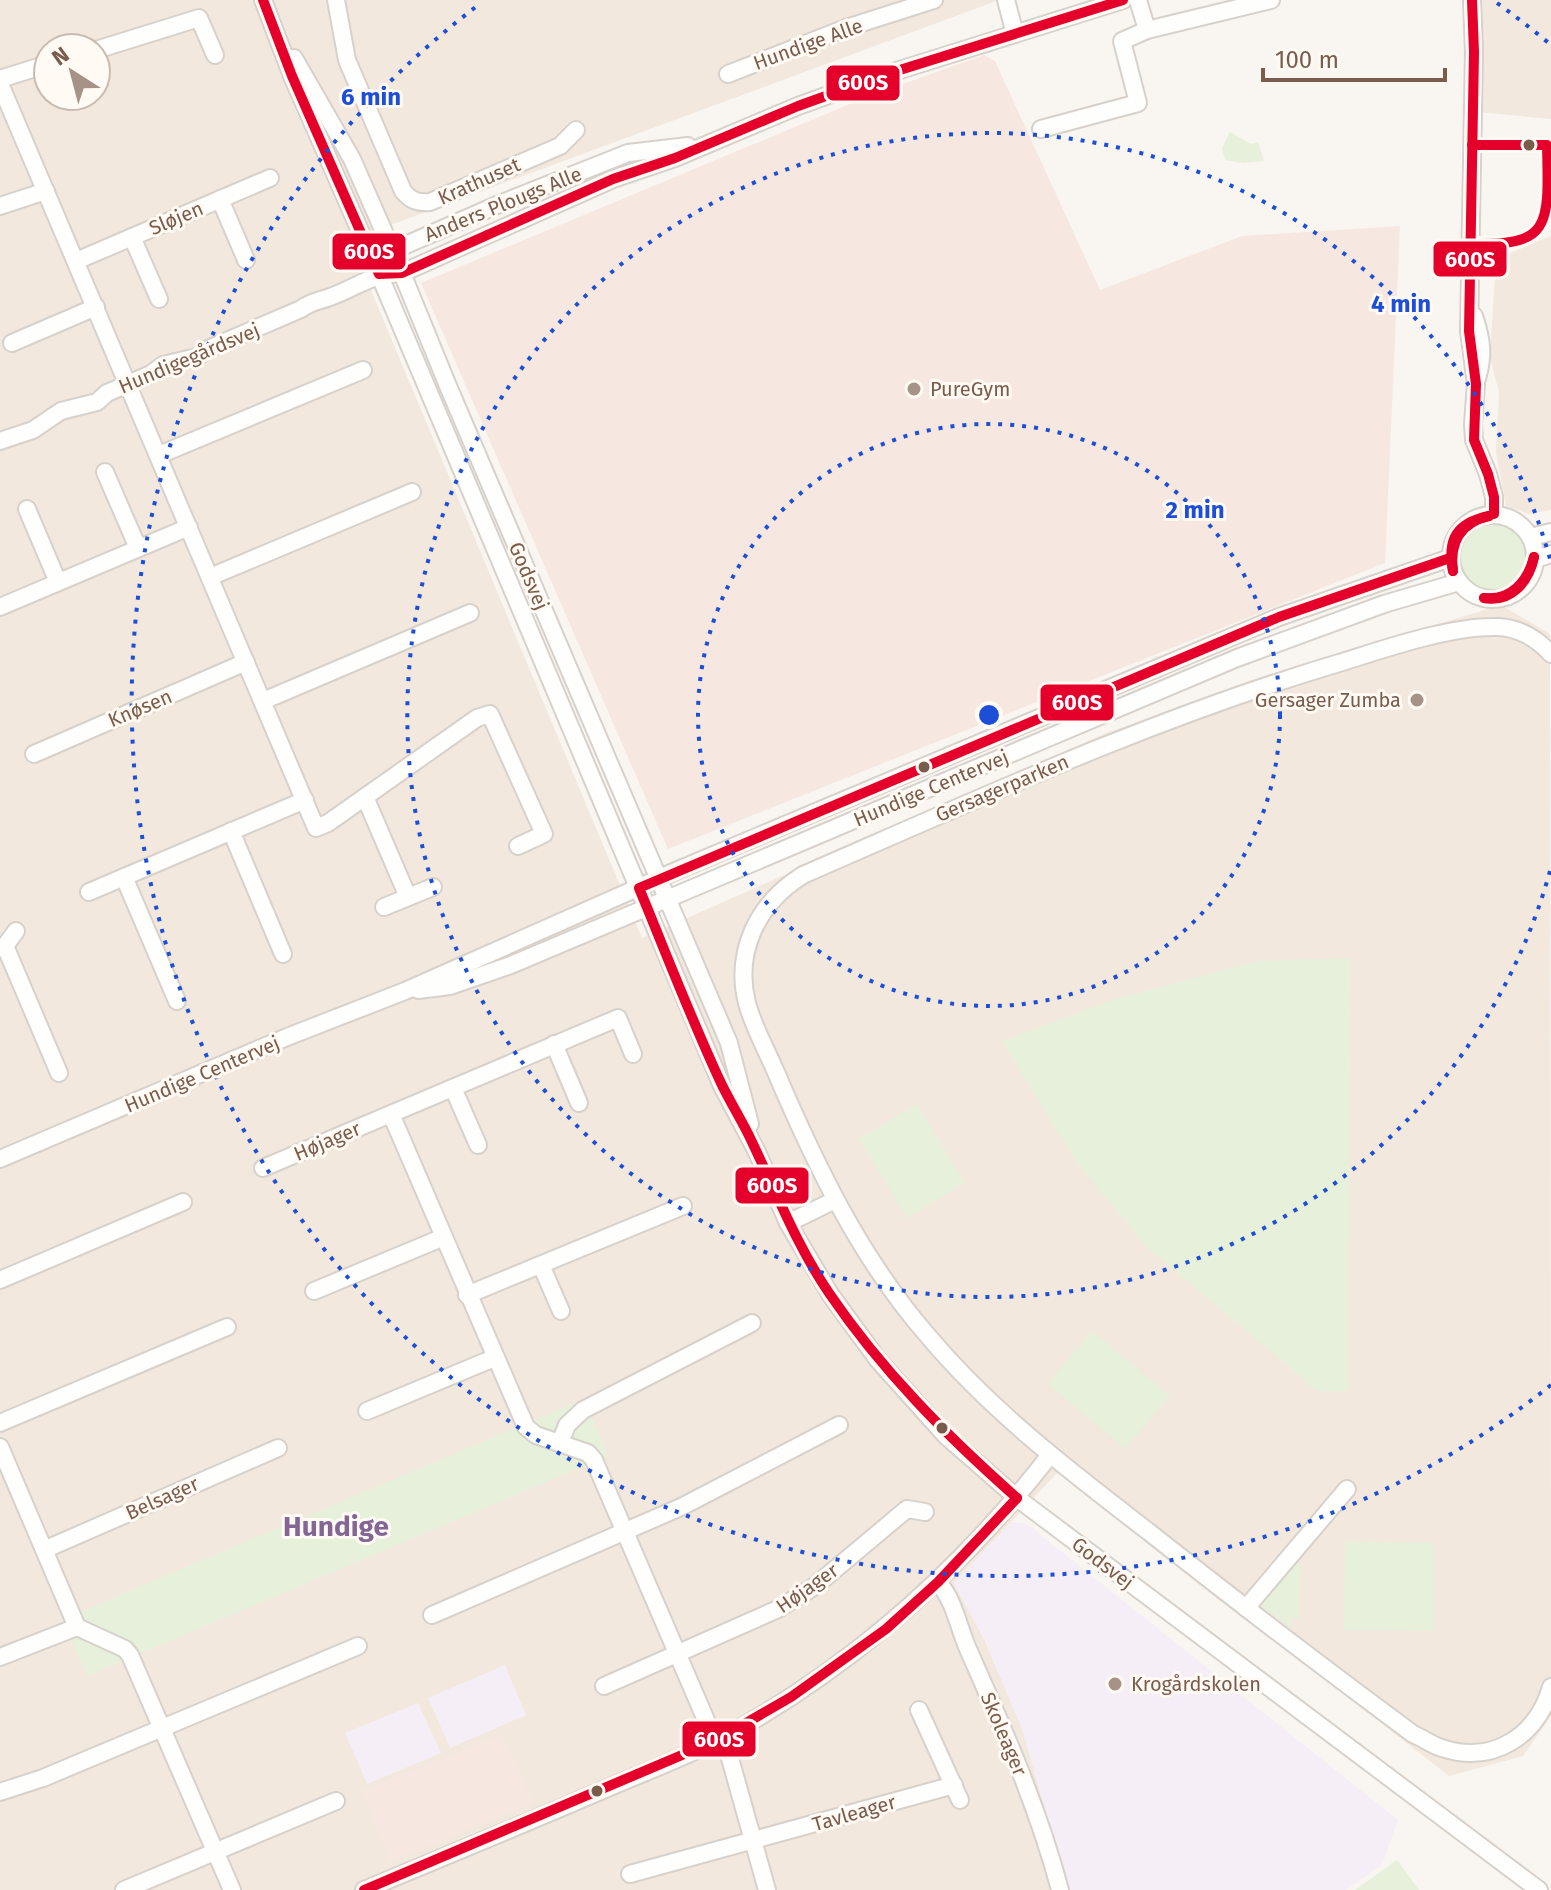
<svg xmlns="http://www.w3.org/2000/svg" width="1551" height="1890" font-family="'Fira Sans',sans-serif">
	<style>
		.residential { fill: #f2e8de; fill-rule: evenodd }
		.commercial { fill: #f6e8e1 }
		.education { fill: #f6eef6 }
		.green { fill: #e7f0db }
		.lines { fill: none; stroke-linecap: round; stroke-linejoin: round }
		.minor-casing { stroke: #d7d1cb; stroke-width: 20 }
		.minor { stroke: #fefefd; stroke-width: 16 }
		.bus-1-casing { stroke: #fffaf3; stroke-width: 16 }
		.bus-1 { stroke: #e4002b; stroke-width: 10 }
		.ring { fill: none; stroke: #1d4ed8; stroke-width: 4; stroke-dasharray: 4 8 }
		.bus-dot { fill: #7a5c4d; stroke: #fffaf3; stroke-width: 3 }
		.poi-dot { fill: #a69286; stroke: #fffaf3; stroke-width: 3 }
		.labels { text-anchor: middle; stroke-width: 6; stroke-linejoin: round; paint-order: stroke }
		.street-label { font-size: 20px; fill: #7a5c4d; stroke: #fffaf3 }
		.poi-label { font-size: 20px; fill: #7a5c4d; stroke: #fffaf3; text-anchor: start }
		.district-label { font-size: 28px; font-weight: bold; fill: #846695; stroke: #fffaf3 }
		.centre { fill: #1d4ed8; stroke: #fffaf3; stroke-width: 4 }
		.ring-label { font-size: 24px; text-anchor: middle; font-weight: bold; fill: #1d4ed8; stroke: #fffaf3; stroke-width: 6; stroke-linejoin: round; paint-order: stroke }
		.line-badge { stroke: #fffaf3; stroke-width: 3 }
		.badge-label { font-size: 22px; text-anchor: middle; font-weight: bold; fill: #fff }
	</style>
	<rect width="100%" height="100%" fill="#f9f5f0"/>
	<!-- residential -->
	<g class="residential">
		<path d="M0,0h999l-649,240 292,698 464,-205 227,-77 168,-51 49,29 1,1082 -28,40 -74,20 -391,-304 -104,111 30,56 38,89 46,162h-1068zM48,48h48v48h-48z"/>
		<polygon points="1478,0 1551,0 1551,119 1478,112"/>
		<polygon points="1551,236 1551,510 1529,514 1506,506 1496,452 1499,392 1490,358 1496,259"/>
	</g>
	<!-- commercial -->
	<g class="commercial">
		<polygon points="984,55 995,61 1100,290 1242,236 1400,226 1385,563 668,849 421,283 869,96"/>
		<polygon points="502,1735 533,1803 390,1862 362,1791"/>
	</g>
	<!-- education -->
	<g class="education">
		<polygon points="1012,1522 1027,1524 1398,1820 1382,1865 1346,1890 1068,1890 1022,1728 984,1639 954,1583"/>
		<polygon points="505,1665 526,1715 450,1748 428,1698"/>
		<polygon points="418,1703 441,1753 367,1784 345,1733"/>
	</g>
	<!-- green -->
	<g class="green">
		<polygon points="1230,132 1251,144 1258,142 1264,161 1243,163 1225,160 1222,148"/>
		<circle cx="1493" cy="556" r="34"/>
		<polygon points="1350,958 1348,1391 1317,1391 1146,1246 1077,1163 1002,1041 1112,1000 1259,961"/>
		<polygon points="917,1104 965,1183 907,1218 859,1139"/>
		<polygon points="1092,1331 1170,1396 1125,1449 1047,1384"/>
		<polygon points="584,1399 608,1456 87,1676 63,1619"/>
		<polygon points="1345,1542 1434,1543 1433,1631 1344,1630"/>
		<polygon points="1300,1551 1299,1618 1291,1618 1291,1629 1258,1603"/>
		<polygon points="1397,1860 1419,1890 1355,1890"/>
	</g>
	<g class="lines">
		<!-- minor casing -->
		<g class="minor-casing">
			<g id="minor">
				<polyline points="263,0 292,76 379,274 722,1086 757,1152 788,1223 830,1294 878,1360 946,1436 1017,1498 1539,1890"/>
				<path d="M336,0l11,60 56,131c8,10 15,12 27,11l130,-56 16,-16"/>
				<polyline points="1006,0 1015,34"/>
				<polyline points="1138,0 1147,30 1271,0"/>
				<polyline points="1472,0 1474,52 1469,331 1476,384 1473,424 1474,440 1488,474 1494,497 1494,514"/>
				<polyline points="96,50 199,18 215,55"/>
				<polyline points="294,58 352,159 402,273 448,386 729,1043 750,1124"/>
				<polyline points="728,74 846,28 934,0"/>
				<polyline points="0,79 48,64"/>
				<polyline points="0,84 316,828 328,823 477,718 490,714 544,834 518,846"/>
				<polyline points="1041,129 1138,103 1122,41 1147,30"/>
				<polyline points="220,199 246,260"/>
				<polyline points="0,206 46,191"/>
				<polyline points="132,237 159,299"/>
				<polyline points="388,259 392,251 497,205 628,153 688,146"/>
				<polyline points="76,261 270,178"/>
				<path d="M1474,316c8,24 10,39 3,63"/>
				<polyline points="12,343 96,307"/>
				<path d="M0,441l33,-11 28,-19 36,-9 10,-9 44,-19 12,-9 34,-8 11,-8 93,-40c9,-7 18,-8 29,-12 30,-11 38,-22 72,-24l211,-94 62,-21 123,-52 89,-32 236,-74"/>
				<polyline points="159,455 363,370"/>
				<polyline points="105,472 138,548"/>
				<polyline points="27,509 58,582"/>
				<circle cx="1493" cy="557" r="42"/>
				<polyline points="1531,537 1551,532"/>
				<polyline points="1536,559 1551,554"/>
				<polyline points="210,577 412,492"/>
				<polyline points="0,607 189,527"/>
				<path d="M1551,654c-13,-15 -32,-26 -52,-27 -47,-2 -115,22 -160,36 -185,55 -359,135 -536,212 -45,28 -69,76 -56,128 6,23 19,46 28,67 40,94 85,188 153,266 64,76 143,136 221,196 87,69 175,136 264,202 10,4 19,11 29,14 51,17 95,-12 109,-61"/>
				<polyline points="263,701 470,613"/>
				<polyline points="34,754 246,662"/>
				<polyline points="365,797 408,897"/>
				<polyline points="231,831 283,954"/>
				<polyline points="124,877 177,1001"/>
				<polyline points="89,892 305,800"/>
				<polyline points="384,907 433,887"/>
				<polyline points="5,946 16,931"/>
				<polyline points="0,948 5,946 59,1073"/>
				<polyline points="418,990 450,986 511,965 1237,658 1384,604 1459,582"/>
				<polyline points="554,1044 579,1103"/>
				<polyline points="453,1088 478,1145"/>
				<polyline points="391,1114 526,1427 536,1435 588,1453 594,1460 715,1741"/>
				<polyline points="0,1159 287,1037 405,991 678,870 1279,617 1450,558"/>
				<polyline points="263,1168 618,1018 633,1054"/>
				<polyline points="788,1223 835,1200"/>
				<polyline points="541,1265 561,1311"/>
				<polyline points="0,1280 183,1202"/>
				<polyline points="314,1291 444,1237"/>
				<polyline points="467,1295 683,1206"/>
				<polyline points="367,1411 494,1358"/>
				<polyline points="0,1423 227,1327"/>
				<polyline points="560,1443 567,1425 583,1410 752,1323"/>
				<polyline points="0,1447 77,1627 125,1649 130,1655 232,1890"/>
				<polyline points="46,1549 278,1448"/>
				<path d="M938,1582c17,20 20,44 30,67 35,79 70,158 92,241"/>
				<polyline points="1246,1608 1347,1489"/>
				<polyline points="432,1615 681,1507 839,1425"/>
				<polyline points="0,1657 77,1627"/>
				<polyline points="604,1686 778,1609 815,1586 907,1509 925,1512"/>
				<polyline points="919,1710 960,1800"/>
				<polyline points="724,1737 767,1890"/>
				<polyline points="0,1792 43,1778 358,1646"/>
				<polyline points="630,1874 954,1785"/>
				<polyline points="124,1890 336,1801"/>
				<path d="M364,1890c82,-34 165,-68 246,-103 37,-16 76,-30 112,-49 129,-70 238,-167 328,-283"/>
			</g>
		</g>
		<!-- minor -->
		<use href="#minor" class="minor"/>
		<!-- bus-1 casing -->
		<g class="bus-1-casing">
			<g id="bus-1">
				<polyline points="263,0 292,76 379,274 402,273 613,179 675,158 798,106 887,74 1123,0"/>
				<polyline points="1472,0 1474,52 1469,331 1476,384 1474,440 1488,474 1494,497 1494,514"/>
				<path d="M1471,244c80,2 78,-18 76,-99h-75"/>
				<path d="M1453,571c-6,-31 3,-48 36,-55"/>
				<path d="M1453,571c-4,-29 7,-48 36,-55"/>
				<path d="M1484,598c27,3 44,-17 50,-41"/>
				<path d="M1484,598c28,5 45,-17 50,-41"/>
				<path d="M1017,1498c-70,-62 -135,-127 -188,-205 -32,-47 -52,-99 -77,-151 -9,-20 -21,-38 -31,-59 -30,-64 -55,-130 -82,-195l640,-271 171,-59"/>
				<polyline points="364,1890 715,1741 791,1697 886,1629 938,1582 1017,1498"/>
			</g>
		</g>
		<!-- bus-1 -->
		<use href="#bus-1" class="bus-1"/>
	</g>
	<!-- distance rings -->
	<g class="ring">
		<circle cx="989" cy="715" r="291"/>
		<path d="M1550 871A582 582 0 1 1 1550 559"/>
		<path d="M1551 1385A874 874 0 1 1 481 3M1497 3A874 874 0 0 1 1551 45"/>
	</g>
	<!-- markers -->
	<g class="bus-dot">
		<circle cx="1529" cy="145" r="7"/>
		<circle cx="924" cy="767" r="7"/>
		<circle cx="942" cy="1428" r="7"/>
		<circle cx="597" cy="1791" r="7"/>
	</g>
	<g class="poi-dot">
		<circle cx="914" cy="389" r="8"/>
		<circle cx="1417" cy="700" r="8"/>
		<circle cx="1115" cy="1684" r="8"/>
	</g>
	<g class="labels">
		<!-- street labels -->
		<g class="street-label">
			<text transform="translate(808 44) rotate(-20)" y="7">Hundige Alle</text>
			<text transform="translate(479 181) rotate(-24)" y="7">Krathuset</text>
			<text transform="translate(503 204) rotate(-22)" y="7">Anders Plougs Alle</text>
			<text transform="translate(176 218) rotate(-23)" y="7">Sløjen</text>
			<text transform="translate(189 358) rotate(-23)" y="7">Hundigegårdsvej</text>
			<text transform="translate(529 576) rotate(67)" y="7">Godsvej</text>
			<text transform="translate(140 708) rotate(-23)" y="7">Knøsen</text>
			<text transform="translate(931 788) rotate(-23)" y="7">Hundige Centervej</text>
			<text transform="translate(1002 788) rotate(-23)" y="7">Gersagerparken</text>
			<text transform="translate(202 1074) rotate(-23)" y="7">Hundige Centervej</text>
			<text transform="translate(327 1141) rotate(-23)" y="7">Højager</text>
			<text transform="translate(162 1498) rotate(-24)" y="7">Belsager</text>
			<text transform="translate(1103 1563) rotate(37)" y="7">Godsvej</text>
			<text transform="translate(807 1588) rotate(-35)" y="7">Højager</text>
			<text transform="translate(1004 1734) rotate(67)" y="7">Skoleager</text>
			<text transform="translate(854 1813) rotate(-16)" y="7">Tavleager</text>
		</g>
		<!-- poi labels -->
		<g class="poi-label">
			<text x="930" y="396">PureGym</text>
			<text x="1401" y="707" text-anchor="end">Gersager Zumba</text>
			<text x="1131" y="1691">Krogårdskolen</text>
		</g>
		<!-- district labels -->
		<g class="district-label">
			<text x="336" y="1536">Hundige</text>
		</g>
	</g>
	<circle cx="989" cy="715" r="12" class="centre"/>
	<g class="ring-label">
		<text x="371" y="105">6 min</text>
		<text x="1401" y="312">4 min</text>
		<text x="1195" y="518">2 min</text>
	</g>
	<g class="line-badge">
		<rect x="825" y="64" width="76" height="38" rx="8" fill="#e4002b"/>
		<rect x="331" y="232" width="76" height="39" rx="8" fill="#e4002b"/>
		<rect x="1432" y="240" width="76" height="38" rx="8" fill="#e4002b"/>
		<rect x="1039" y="683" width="76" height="39" rx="8" fill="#e4002b"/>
		<rect x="734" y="1166" width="76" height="39" rx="8" fill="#e4002b"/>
		<rect x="681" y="1720" width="76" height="38" rx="8" fill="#e4002b"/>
	</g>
	<g class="badge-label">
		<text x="863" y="90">600S</text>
		<text x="369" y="259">600S</text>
		<text x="1470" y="267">600S</text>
		<text x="1077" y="710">600S</text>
		<text x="772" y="1193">600S</text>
		<text x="719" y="1747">600S</text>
	</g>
	<!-- north arrow -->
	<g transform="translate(72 72) rotate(324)"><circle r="38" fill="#fffaf3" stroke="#cabbb1" stroke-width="2"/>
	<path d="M0-6L14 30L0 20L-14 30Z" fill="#a69286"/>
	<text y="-12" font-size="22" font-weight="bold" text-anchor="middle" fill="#7a5c4d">N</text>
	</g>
	<!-- scale -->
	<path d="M1263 68v12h182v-12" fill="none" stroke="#7a5c4d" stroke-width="4"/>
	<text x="1275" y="68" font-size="24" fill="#7a5c4d" stroke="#fffaf3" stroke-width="6" paint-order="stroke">100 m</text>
</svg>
